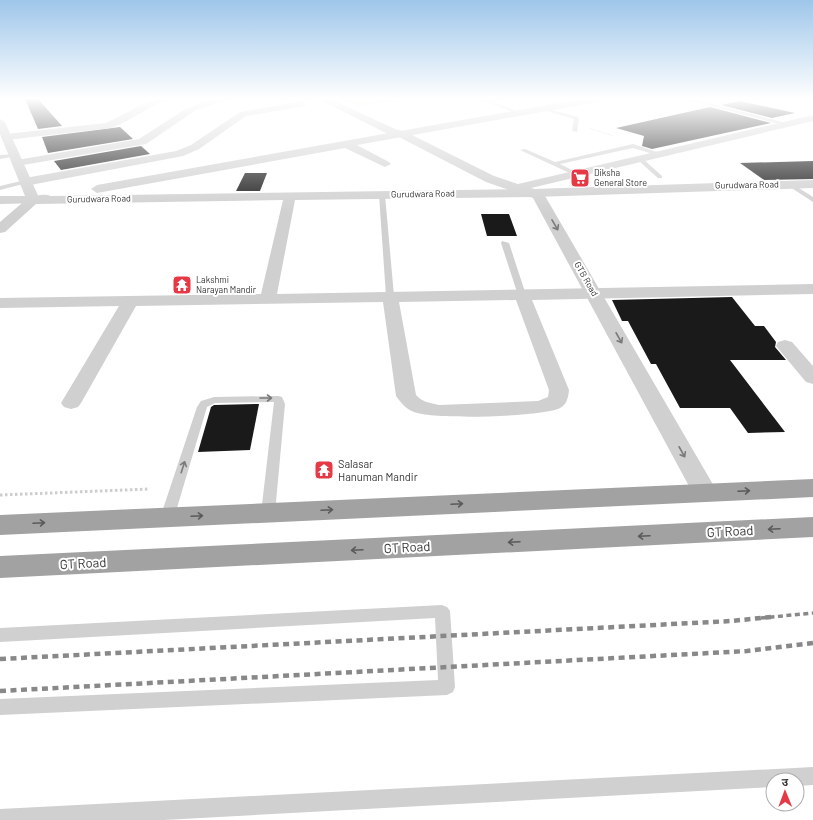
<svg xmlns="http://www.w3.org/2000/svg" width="813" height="820" font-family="Barlow,'Noto Sans Devanagari',sans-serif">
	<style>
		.green { fill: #e6ecdf }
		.building { fill: #1a1a1a }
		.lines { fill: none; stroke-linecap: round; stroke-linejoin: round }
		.path-far1 { stroke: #cdcdcd; stroke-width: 1; stroke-dasharray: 1 1; stroke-linecap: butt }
		.path { stroke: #cdcdcd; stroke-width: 3; stroke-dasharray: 2.5 2.5; stroke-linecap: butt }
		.service { fill: #d0d0d0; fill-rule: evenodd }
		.minor { fill: #d0d0d0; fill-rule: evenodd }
		.tertiary { fill: #d0d0d0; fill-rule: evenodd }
		.trunk { fill: #a2a2a2; fill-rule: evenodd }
		.rail-far1 { stroke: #888; stroke-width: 3.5; stroke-dasharray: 5 3.5; stroke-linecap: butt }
		.rail { stroke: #888; stroke-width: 4.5; stroke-dasharray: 6 4.5; stroke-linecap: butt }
		.oneway { stroke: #7a7a7a }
		.oneway2 { stroke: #5a5a5a }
		.labels { text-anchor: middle; stroke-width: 4; stroke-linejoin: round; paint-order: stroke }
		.far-poi-label { font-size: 9px; fill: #333; stroke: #fff; text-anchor: start }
		.far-street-label { font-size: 9px; fill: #333; stroke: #fff }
		.poi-label { font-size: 11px; fill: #333; stroke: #fff; text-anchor: start }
		.near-street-label { font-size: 13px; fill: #333; stroke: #fff }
	</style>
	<rect width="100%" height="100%" fill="#fff"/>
	<!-- green -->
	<polygon class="green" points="343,99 405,99 359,106"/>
	<!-- building -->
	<g class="building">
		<polygon points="25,99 38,99 62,126 38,129"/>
		<polygon points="740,101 795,113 772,118 721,105"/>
		<polygon points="710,107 771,123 652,149 642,146 644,136 616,128"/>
		<polygon points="120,127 133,139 48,153 42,137"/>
		<polygon points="141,146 150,154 61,170 54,161"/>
		<polygon points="813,161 813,179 764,180 740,163"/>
		<polygon points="245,173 267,173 260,191 236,191"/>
		<polygon points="481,214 509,214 517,236 487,236"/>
		<polygon points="732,297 755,326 764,326 776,342 775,347 786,360 730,360 785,432 748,433 730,408 680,408 656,364 651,364 628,321 622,321 612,300"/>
		<polygon points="259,404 250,450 198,452 211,407 214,405"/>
	</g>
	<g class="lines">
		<!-- path-far1 -->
		<polyline class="path-far1" points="589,128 613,136"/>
		<!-- path -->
		<polyline class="path" points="0,495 150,489"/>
		<!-- service -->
		<g class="service">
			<polygon points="478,99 485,99 523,113 519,114"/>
			<polygon points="685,99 693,99 790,124 787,126"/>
			<polygon points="544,108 578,117 579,119 577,132 572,131 574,119 544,110"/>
			<polygon points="633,144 663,154 660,156 633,148 560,164 578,173 578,175 576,176 520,150 525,149 555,162"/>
			<polygon points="16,154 16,156 0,159 0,155"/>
			<polygon points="638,158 642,158 662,176 662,178 658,178 638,160"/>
			<polygon points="25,180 27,181 27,183 0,190 0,186"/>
			<polygon points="787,183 791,183 813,197 813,202 787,185"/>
			<polygon points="382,193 385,195 394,296 390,299 386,296 379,195"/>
			<polygon points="502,241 509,243 526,295 525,297 519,297 518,295 501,243"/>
			<polygon points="278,396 282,397 285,404 275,513 273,516 268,518 263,516 261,513 274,402 215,403 207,407 174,518 172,521 167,523 162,521 160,518 197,407 201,401 214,397"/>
			<polygon points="442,605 447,607 450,611 455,687 453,692 447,695 0,715 0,699 438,680 435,618 0,642 0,628"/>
			<polygon points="813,767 813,785 797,786 797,780 773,780 773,787 164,820 0,820 0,809"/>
		</g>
		<!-- minor -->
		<g class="minor">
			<polygon points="153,99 165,99 125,122 111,128 6,140 1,137 6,134 106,123"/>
			<polygon points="210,99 229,99 196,110 146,144 17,166 11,163 17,160 139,139 184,110"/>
			<polygon points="581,99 601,99 597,102 357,145 389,162 391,164 385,167 345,148 97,193 91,189 97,185"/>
			<polygon points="302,101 305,102 305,106 246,116 199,149 183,156 25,186 19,182 25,178 176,151 191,145 240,112"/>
			<path d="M813,180v8l-280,9 -238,3 -18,94 536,-10v10l-281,6 37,90c-1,8 -2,14 -9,18 -17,9 -128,12 -146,4 -8,-3 -13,-9 -18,-16l-13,-94 -247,4 -55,97 -3,4 -7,2 -7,-2 -3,-4 58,-97 -119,2v-10l261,-4 22,-94 -247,4 -31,28 -5,1v-11l29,-25c7,-1 15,-4 22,-1l482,-7zM516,300l33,90 -1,7 -10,4 -99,4c-9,-2 -17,-3 -23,-10l-17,-93z"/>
			<polygon points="785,340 792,342 813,366 813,384 806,382 776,346 778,342"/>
		</g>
		<!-- tertiary -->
		<g class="tertiary">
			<polygon points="318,99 330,99 395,129 406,132 494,176 518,184 813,115 813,121 531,188 538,190 545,196 718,493 714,499 705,502 696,499 533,198 486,182 399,137 388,134"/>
			<polygon points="0,119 5,122 40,200 38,203 0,204 0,196 25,196 0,134"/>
		</g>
		<!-- trunk -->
		<g class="trunk">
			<polygon points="813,479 813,497 0,535 0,515"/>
			<polygon points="813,517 813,537 0,578 0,556"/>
		</g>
		<!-- rail-far1 -->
		<polyline class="rail-far1" points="761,618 813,613"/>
		<!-- rail -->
		<g class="rail">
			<polyline points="0,659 731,621 771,617"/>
			<polyline points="0,691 747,651 813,643"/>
		</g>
	</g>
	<!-- one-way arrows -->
	<defs><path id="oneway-shaft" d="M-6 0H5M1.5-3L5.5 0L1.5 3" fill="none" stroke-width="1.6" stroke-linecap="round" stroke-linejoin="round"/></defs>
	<g class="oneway">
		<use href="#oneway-shaft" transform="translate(555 225) rotate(60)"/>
		<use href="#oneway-shaft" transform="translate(619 338) rotate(61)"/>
		<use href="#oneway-shaft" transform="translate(266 398)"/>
		<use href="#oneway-shaft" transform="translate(682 452) rotate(61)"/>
		<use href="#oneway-shaft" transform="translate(183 467) rotate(-72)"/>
	</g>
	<g class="oneway2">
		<use href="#oneway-shaft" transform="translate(744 491) rotate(-3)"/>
		<use href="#oneway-shaft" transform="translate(457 504) rotate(-3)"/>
		<use href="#oneway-shaft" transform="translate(327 510) rotate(-3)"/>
		<use href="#oneway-shaft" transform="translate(197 516) rotate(-3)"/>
		<use href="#oneway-shaft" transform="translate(39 523) rotate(-3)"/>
		<use href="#oneway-shaft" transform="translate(774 529) rotate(177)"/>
		<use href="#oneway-shaft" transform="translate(644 536) rotate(177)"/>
		<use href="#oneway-shaft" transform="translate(514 542) rotate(177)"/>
		<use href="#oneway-shaft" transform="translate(357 550) rotate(177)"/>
	</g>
	<!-- sky -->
	<linearGradient id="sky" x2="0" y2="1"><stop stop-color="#9ec6ea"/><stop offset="0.46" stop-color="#fff"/><stop offset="1" stop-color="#fff" stop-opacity="0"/></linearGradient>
	<rect width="813" height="214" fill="url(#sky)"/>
	<!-- icons -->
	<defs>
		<g id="supermarket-square" transform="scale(1)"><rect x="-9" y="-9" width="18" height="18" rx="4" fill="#e63946" stroke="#fff"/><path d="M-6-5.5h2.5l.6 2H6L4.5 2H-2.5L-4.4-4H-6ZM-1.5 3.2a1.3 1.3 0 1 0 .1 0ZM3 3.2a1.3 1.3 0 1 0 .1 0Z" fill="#fff"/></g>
		<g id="temple-square" transform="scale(1)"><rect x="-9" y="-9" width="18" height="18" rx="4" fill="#e63946" stroke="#fff"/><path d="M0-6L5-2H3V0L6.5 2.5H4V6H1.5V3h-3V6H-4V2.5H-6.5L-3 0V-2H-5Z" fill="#fff"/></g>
	</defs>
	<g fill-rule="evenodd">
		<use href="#supermarket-square" x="580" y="178"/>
		<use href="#temple-square" x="182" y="285"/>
		<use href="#temple-square" x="324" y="470"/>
	</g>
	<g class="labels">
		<!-- far-poi labels -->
		<g class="far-poi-label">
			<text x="594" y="176">Diksha<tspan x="594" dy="10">General Store</tspan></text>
			<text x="196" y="283">Lakshmi<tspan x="196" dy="10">Narayan Mandir</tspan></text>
		</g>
		<!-- far-street labels -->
		<g class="far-street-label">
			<text transform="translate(747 185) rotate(-1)" y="3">Gurudwara Road</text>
			<text transform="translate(423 194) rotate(-1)" y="3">Gurudwara Road</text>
			<text transform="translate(99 199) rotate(-1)" y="3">Gurudwara Road</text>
			<text transform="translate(586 279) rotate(60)" y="3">GTB Road</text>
		</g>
		<!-- poi labels -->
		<g class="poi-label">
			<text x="338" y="468">Salasar<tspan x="338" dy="13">Hanuman Mandir</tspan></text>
		</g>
		<!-- near-street labels -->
		<g class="near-street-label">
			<text transform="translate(730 531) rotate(-3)" y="5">GT Road</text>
			<text transform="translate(407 547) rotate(-3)" y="5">GT Road</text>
			<text transform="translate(83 563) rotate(-3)" y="5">GT Road</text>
		</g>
	</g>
	<!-- north arrow -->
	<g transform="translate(785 792) rotate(359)"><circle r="19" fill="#ffffff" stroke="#adadad"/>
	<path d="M0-3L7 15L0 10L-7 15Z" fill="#e63946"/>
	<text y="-6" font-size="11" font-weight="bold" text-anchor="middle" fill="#333333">उ</text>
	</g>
</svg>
